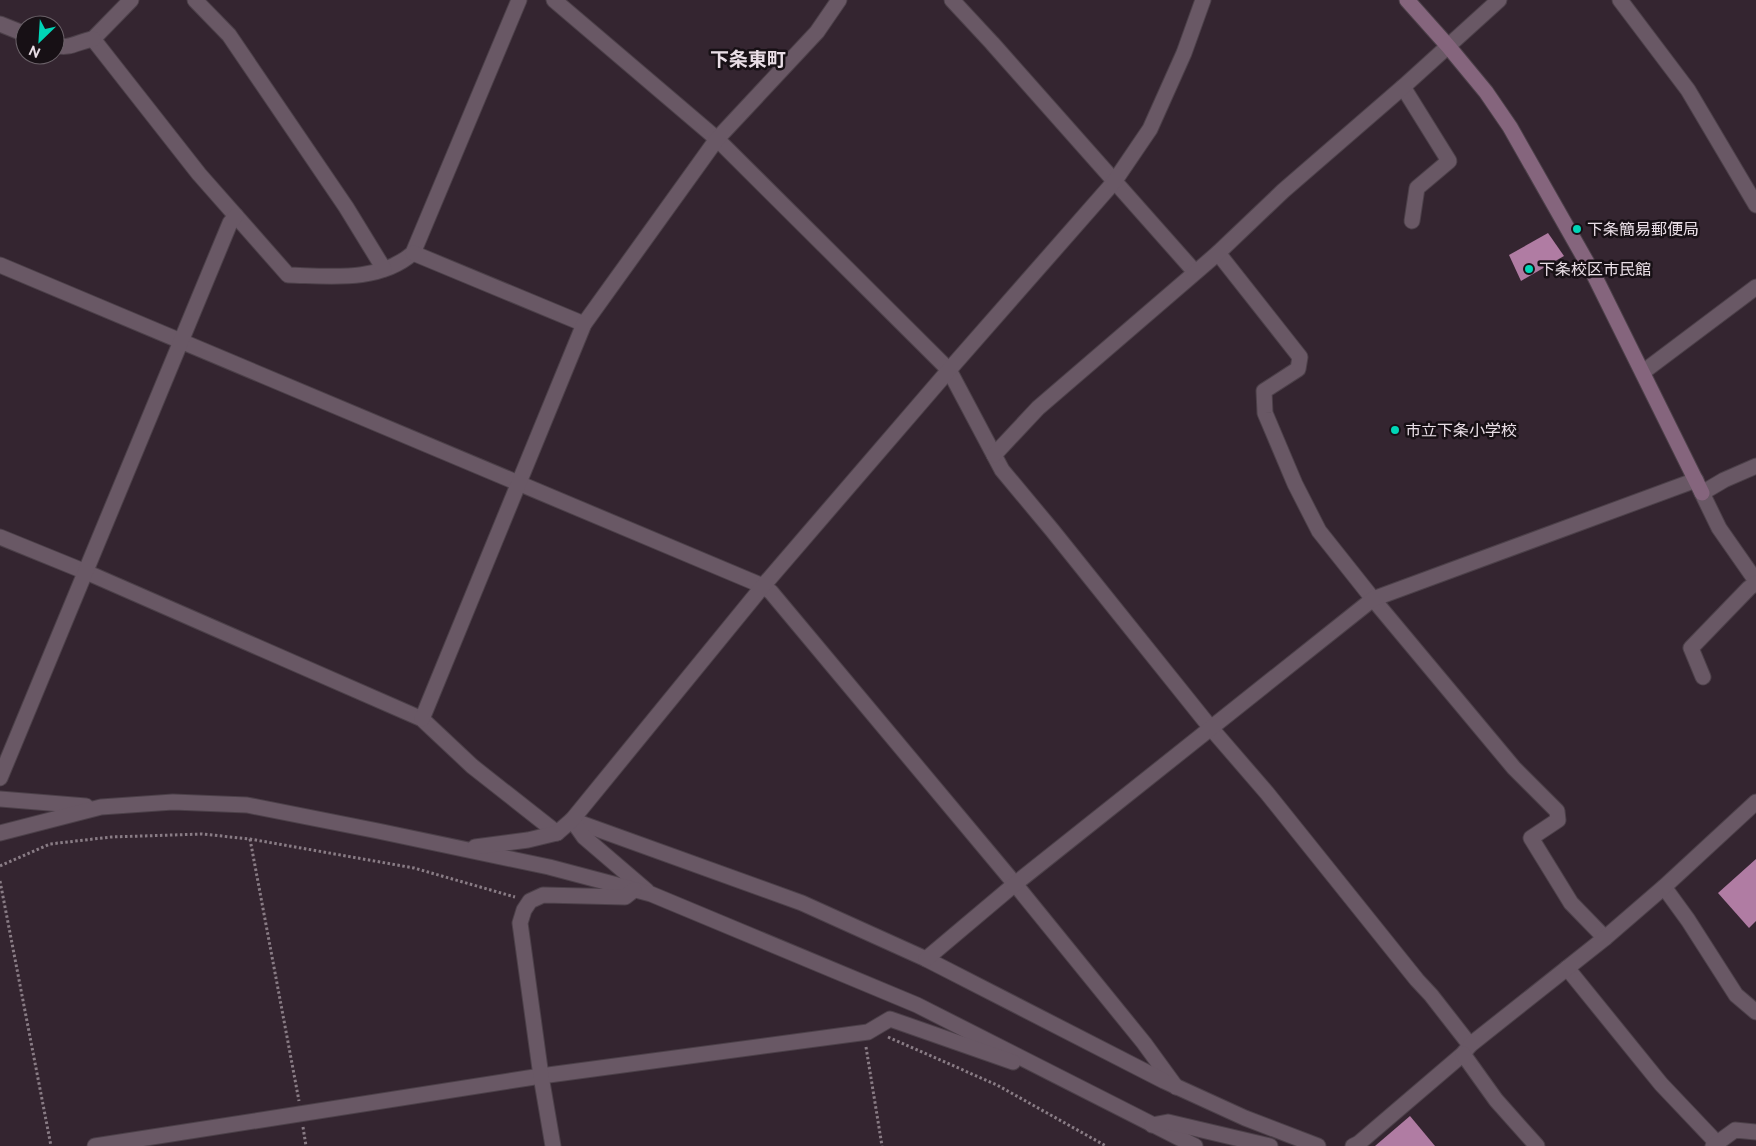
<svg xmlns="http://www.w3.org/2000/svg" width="1756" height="1146" font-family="Raleway,'Noto Sans JP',sans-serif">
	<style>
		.building { fill: #b07ca3 }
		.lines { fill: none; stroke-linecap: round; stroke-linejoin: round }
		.street-casing { stroke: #4c4049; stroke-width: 17 }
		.secondary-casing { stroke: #4c4049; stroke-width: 17 }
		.path { stroke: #897c85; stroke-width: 3; stroke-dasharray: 2.5 2.5; stroke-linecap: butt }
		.street { stroke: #695865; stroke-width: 15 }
		.secondary { stroke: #85657d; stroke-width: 15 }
		.poi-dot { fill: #00d5b7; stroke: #171015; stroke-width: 2 }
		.labels { text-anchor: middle; stroke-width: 5; stroke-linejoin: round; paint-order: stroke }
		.poi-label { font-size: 16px; fill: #e9dee6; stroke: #171015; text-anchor: start }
		.quarter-label { font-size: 19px; font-weight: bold; fill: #e9dee6; stroke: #171015 }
	</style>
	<rect width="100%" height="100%" fill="#342530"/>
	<!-- building -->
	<g class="building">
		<polygon points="1548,233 1564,256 1521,281 1509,255"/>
		<polygon points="1756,859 1756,921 1749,928 1718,893"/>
		<polygon points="1410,1116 1435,1146 1375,1146"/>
	</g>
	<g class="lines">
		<!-- street casing -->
		<g class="street-casing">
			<g id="street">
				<path d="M131,0l-38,39 106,135 89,101c41,1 91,8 125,-22l106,-253"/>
				<polyline points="195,0 229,35 346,207 384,269"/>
				<polyline points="554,0 717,139 949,370 1002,470 1052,530 1210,727 1267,793 1417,980 1431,995 1470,1045 1463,1054 1359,1143 1353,1146"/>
				<polyline points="952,0 992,43 1195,272"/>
				<polyline points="1620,0 1688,90 1756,205"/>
				<polyline points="0,24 25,34"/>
				<path d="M55,45c14,5 24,-4 38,-6"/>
				<polyline points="1403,87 1449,161 1417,188 1412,221"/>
				<polyline points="413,253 584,324"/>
				<polyline points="1218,253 1300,357 1298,369 1264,391 1265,413 1295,484 1319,531 1373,599 1514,768 1557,811 1558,820 1531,838 1571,903 1605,938"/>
				<polyline points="0,265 763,586 771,592 1015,884 1144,1043 1176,1087"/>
				<polyline points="1643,372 1756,287"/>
				<polyline points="994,455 1038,408 1218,253 1283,191 1403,87 1499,0"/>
				<polyline points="1756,466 1724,480 1702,493 1719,528 1756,581"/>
				<polyline points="0,537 86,572 422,719 472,766 557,833"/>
				<polyline points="1703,677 1691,648 1749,588 1756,583"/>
				<polyline points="422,719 584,324 717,139 817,32 839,0"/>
				<polyline points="0,778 230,223 236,216"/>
				<polyline points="0,799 86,806"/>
				<polyline points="572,820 802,903 926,959 1164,1081 1245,1118 1318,1146"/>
				<polyline points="572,820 584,837 647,891"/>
				<polyline points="0,833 101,807 173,802 247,805 378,831 549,867 651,894 917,1005 1195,1146"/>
				<polyline points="475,847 528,840 557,833 572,820 763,586 949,370 1114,182 1150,129 1184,53 1203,0"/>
				<polyline points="1664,887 1688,920 1736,995 1756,1012"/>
				<polyline points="926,959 1015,884 1373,599 1696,480"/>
				<polyline points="1567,968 1661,1084 1716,1142"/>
				<polyline points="1470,1045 1605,938 1664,887 1756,802"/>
				<polyline points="1463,1054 1496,1100 1537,1146"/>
				<polyline points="1152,1125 1168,1122 1270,1146"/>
				<polyline points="95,1146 541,1076 868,1032 890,1019 1013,1062"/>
				<polyline points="553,1146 541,1076 520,923 524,910 530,901 543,895 625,897 634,890"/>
				<polyline points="1713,1146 1735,1130 1756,1132"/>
			</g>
		</g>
		<!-- secondary casing -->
		<g class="secondary-casing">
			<polyline id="secondary" points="1407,0 1448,46 1486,92 1510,127 1594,275 1702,493"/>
		</g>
		<!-- path -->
		<g class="path">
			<polyline points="250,839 299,1101"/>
			<polyline points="0,866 50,844 111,837 202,834 250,839 414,868 515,897"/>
			<polyline points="0,881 51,1146"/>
			<polyline points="888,1037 997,1085 1106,1146"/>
			<polyline points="866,1047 882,1146"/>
			<polyline points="303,1127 306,1146"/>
		</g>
		<!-- street -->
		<use href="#street" class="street"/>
		<!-- secondary -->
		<use href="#secondary" class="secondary"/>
	</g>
	<!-- markers -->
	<g class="poi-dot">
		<circle cx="1577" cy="229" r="5"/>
		<circle cx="1529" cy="269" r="5"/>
		<circle cx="1395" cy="430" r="5"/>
	</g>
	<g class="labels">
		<!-- poi labels -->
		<g class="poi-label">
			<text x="1587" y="235">下条簡易郵便局</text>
			<text x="1539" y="275">下条校区市民館</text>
			<text x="1405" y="436">市立下条小学校</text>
		</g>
		<!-- quarter labels -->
		<g class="quarter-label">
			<text x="748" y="66">下条東町</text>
		</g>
	</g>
	<!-- north arrow -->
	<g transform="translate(40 40) rotate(205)"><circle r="24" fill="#171015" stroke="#6b6269"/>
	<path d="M0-4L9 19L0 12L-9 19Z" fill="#00d5b7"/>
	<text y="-8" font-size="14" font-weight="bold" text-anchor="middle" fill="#e9dee6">N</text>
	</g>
</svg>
